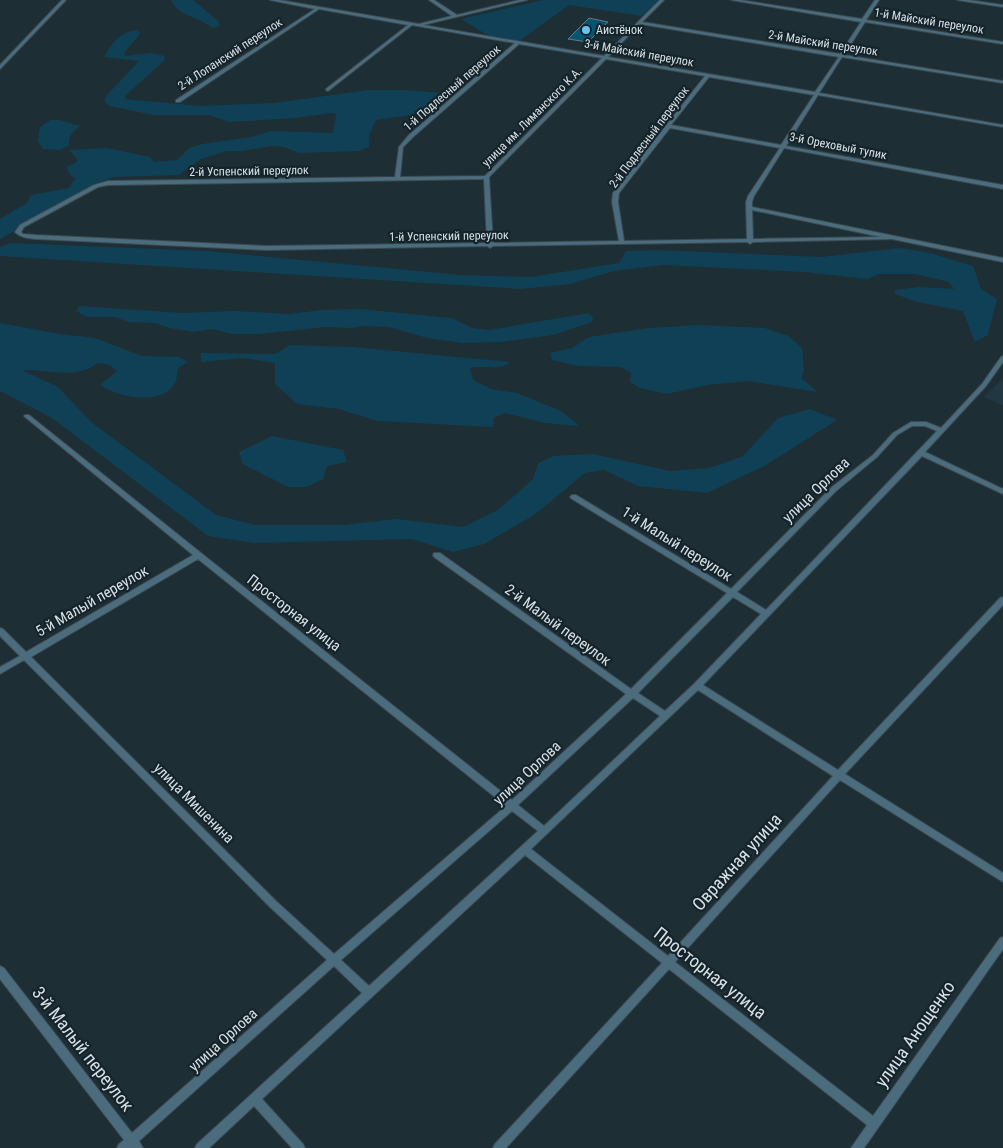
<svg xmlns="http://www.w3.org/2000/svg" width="1003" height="1148" font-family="'Roboto Condensed',sans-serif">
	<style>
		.built { fill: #213843 }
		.green { fill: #104055 }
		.building { fill: #065673; stroke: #677982 }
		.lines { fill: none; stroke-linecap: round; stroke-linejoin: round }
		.street-casing { stroke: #3b4a51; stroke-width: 2 }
		.street { fill: #4b6c7d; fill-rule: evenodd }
		.poi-dot { fill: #67c4f0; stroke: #15242b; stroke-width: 2 }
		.labels { text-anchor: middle; stroke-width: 4.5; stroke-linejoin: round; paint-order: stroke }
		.far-street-label { font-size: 12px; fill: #d6e0e5; stroke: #15242b }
		.far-poi-label { font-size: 12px; fill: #d6e0e5; stroke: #15242b; text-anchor: start }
		.street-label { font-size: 15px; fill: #d6e0e5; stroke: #15242b }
		.near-street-label { font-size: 18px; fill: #d6e0e5; stroke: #15242b }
	</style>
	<rect width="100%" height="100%" fill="#1e2e35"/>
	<!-- built -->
	<polygon class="built" points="1003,378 1003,405 984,397"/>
	<!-- green -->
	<g class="green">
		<path d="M171,0h22l25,21 2,5 -8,2c-12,-12 -35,-11 -41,-28z"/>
		<polygon points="543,0 659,0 642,16 569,5 519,41 489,36 461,19"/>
		<path d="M138,30l2,4 -16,19 1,3 26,-3 14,3 -1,5 -38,34 -1,4 74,7 76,-3 93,-13h40l43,4 -20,18 -55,8 -7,15v12l-11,4 -59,2 -15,-6 -13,-1 -29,5h-15l-26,8 -22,16 -65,2 -17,6 -97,56v-20l27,-16 4,-8 38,-7 7,-10 -5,-2 -5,-9 11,-5v-3l-8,-9 38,-2 43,9 4,5 23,-2 12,-12 13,-4 50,-7 19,-6 62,2 3,-19 -5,-1 -35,5 -67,4 -19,-7h-57l-43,-9 -5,-4 1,-6 33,-35 -35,-4c7,-13 18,-27 34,-27z"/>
		<path d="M51,120h9l20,6c-8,6 -12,10 -11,20l-9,4 -17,-1 -5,-8 2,-14z"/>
		<polygon points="11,243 207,251 460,275 531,277 619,263 626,251 657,250 821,257 900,248 930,253 973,266 981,289 997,299 988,335 975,342 963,311 917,302 895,294 895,290 919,287 954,289 949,282 915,274 879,274 868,279 804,272 663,265 614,271 570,284 520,289 0,256 0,247"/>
		<polygon points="79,306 182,313 235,311 288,314 323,310 359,309 452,318 472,328 489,330 588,313 593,317 592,322 553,335 501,342 462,343 427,338 389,327 361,326 353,328 325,327 260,334 232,334 212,329 194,332 169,328 155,323 129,322 115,317 87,317 76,311"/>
		<path d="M0,323l60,11 35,4 47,18 37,1 9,5 -10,6c-1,5 -1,12 -3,15 -13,24 -58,14 -75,2l17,-14 -7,-6 -12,-2c-23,17 -50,6 -76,7l36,17 33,35 125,93 39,10h89l52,-6 67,8 35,-17 35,-31 5,-16 16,-7 39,-2 77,17 39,-3 33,-11 36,-39 32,-9 27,11 -71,45 -59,28 -69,-7 -34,-16 -19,3 -51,42 -50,29 -31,8 -41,-13 -157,4 -47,-7 -156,-118 -52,-27z"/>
		<polygon points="700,325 765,328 788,336 802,348 804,371 801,378 818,392 748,381 707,385 667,394 640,388 630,382 631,373 621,367 578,366 552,360 550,353 572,348 589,337 648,328"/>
		<path d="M290,345l63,2 157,15c-9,9 -28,3 -40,6l3,12 18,9 26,4 44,18 18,15 -34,-3 -40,-10 -11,5 -1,9 -116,-6 -38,-12 -42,-5 -22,-20v-21l-32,-5 -42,4v-9l74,1z"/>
		<polygon points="272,436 343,450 347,462 327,466 323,479 306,487 288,487 243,464 239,452"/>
	</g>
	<!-- building -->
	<polygon class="building" points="589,18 608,22 588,42 568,39"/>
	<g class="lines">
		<!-- street casing -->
		<g class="street-casing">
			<g id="street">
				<polygon points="62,0 66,0 0,69 0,65"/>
				<path d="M270,0h9l140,24 33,-8 -23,-16h5l23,15 63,-15h7l-104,25 181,31 56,-56h4l-22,22 198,32 21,-32 -130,-22h9l122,19 13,-19h4l-13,20 137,22v2l-138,-22 -21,33 159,26v2l-161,-26 -23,36 184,32v2l-185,-32 -32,51 217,39v4l-219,-41 -30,48 -2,6v5l251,51v4l-111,-23 -139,3 -3,2 -3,-2 -254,4 -3,2 -3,-2 -220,4 -231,-11c-8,-1 -15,-1 -21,-7l5,-7 74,-40 14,-4 287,-4 4,-30 10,-12 106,-92 -103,-18 -84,66 -2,-1v-1l82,-64 -89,-16 -139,93h-4v-2l139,-91zM640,24l199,33 -24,35 -207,-35zM519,44l83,14 -117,118 -85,1 3,-30 10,-10zM606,59l99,17 -92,117 -1,9 7,39 -126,2 -4,-66zM709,77l105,18 -33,50 -110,-20zM670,128l110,20 -32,48 -2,6 1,37 -123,2 -6,-39 1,-9zM484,179l3,64 -220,3 -231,-11 -13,-1 -2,-2 3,-5 74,-40 10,-2zM752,210l129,27 -128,2z"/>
				<polygon points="957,0 968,0 1003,5 1003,7"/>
				<path d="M1003,356v6l-17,24 -61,66 78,37v5l-81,-38 -219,229 135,85 162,-172 3,-1v8l-158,169 158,99v9l-163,-102 -165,182 198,154 127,-178 3,-1v12l-139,199h-13l16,-23 -198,-156 -163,179h-13l2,-4 167,-181 -137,-108 -263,244 41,45 2,4h-13l-38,-42 -45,42h-14l2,-4 165,-151 -28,-27 -195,175 4,7h-26l2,-4 5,-4 -124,-161v-13l4,2 128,165 195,-173 -57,-53 -246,-247 -24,14v-7l20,-11 -20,-20v-8l3,1 23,23 167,-97 -168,-138 -1,-1 1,-1h4l172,138 311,247 114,-106 -192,-137 -1,-2 1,-2h6l191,136 96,-96 -155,-94 -2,-2 2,-2h4l155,94 101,-102 41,-32 20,-22 18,-11h15l15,6 41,-44 19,-27zM912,426h13l12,5 -171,179 -29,-18 99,-101 41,-34 20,-22zM198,559l308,247 -172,148 -58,-53 -245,-244zM733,597l28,17 -67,70 -29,27 -27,-18zM698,690l135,86 -165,180 -137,-107zM633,698l27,18 -116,110 -26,-21zM512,811l26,20 -169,155 -28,-26z"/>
			</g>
		</g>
		<!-- street -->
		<use href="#street" class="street"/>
	</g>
	<!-- markers -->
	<circle class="poi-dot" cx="586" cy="30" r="5"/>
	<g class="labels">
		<!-- far-street labels -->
		<g class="far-street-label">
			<text transform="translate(929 21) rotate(9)" y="4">1-й Майский переулок</text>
			<text transform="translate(823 43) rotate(9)" y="4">2-й Майский переулок</text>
			<text transform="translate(639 53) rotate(10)" y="4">3-й Майский переулок</text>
			<text transform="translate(230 54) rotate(-33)" y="4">2-й Лопанский переулок</text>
			<text transform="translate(452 88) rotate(-41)" y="4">1-й Подлесный переулок</text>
			<text transform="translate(532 117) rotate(-45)" y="4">улица им. Лиманского К.А.</text>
			<text transform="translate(649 137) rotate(-53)" y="4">2-й Подлесный переулок</text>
			<text transform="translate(838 146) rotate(11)" y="4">3-й Ореховый тупик</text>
			<text transform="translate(249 171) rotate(-1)" y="4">2-й Успенский переулок</text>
			<text transform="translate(449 236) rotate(-1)" y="4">1-й Успенский переулок</text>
		</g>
		<!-- far-poi labels -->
		<g class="far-poi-label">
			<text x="596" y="34">Аистёнок</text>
		</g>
		<!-- street labels -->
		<g class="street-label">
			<text transform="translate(816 490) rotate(-44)" y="5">улица Орлова</text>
			<text transform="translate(677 544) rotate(32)" y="5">1-й Малый переулок</text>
			<text transform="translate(92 601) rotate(-30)" y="5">5-й Малый переулок</text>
			<text transform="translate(294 613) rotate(38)" y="5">Просторная улица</text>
			<text transform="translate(558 625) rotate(36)" y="5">2-й Малый переулок</text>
			<text transform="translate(527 773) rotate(-43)" y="5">улица Орлова</text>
			<text transform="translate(194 803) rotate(45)" y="5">улица Мишенина</text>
			<text transform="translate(223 1040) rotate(-42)" y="5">улица Орлова</text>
		</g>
		<!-- near-street labels -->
		<g class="near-street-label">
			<text transform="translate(737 862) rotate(-48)" y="6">Овражная улица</text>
			<text transform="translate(710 973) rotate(38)" y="6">Просторная улица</text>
			<text transform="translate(915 1034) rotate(-55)" y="6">улица Анощенко</text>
			<text transform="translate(83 1049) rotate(52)" y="6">3-й Малый переулок</text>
		</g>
	</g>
</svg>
